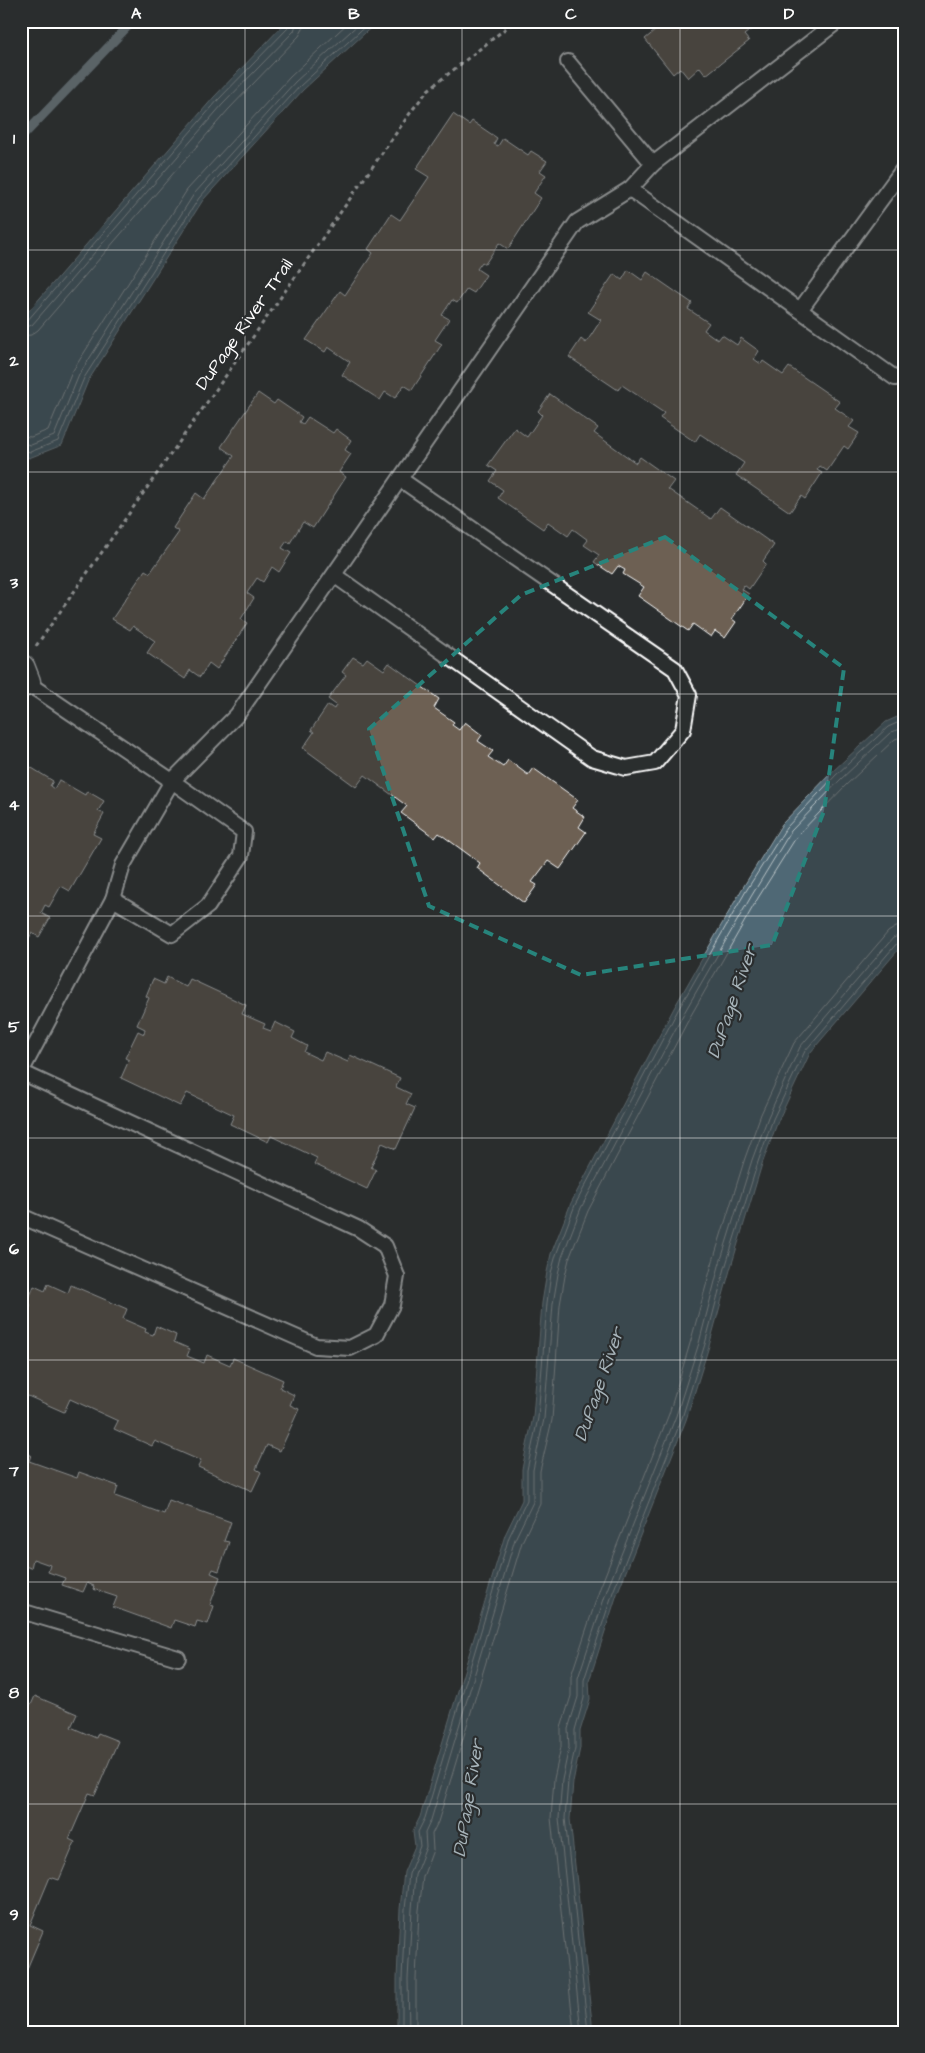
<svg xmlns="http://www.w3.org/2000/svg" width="925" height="2053" font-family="'Architects Daughter',sans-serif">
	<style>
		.water { fill: #4f6874; stroke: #95a4ac }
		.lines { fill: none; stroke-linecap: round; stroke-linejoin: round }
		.shore { stroke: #b9c3c7; stroke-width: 1 }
		.stream { stroke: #95a4ac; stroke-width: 9 }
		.building { fill: #6d6053; stroke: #fff }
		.service-casing { stroke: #fff; stroke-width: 18 }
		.minor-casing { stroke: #fff; stroke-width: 31 }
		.path { stroke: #fff; stroke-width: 3; stroke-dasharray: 4 4; stroke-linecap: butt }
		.service { stroke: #2a2d2e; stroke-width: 14 }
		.minor { stroke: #2a2d2e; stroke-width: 28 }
		.marked { fill: none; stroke: #27847c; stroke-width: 4; stroke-dasharray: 10 6; stroke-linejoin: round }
		.grid { fill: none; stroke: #fff; stroke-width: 1; stroke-opacity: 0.55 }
		.labels { text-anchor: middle; stroke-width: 4.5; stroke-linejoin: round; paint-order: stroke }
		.street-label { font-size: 18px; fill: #fff; stroke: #2a2d2e }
		.water-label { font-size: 19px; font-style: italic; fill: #a7b4ba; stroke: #2a2d2e }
		.neatline { fill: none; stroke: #fff; stroke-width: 2 }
		.grid-label { font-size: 16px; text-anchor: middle; font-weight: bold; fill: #fff }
	</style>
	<rect width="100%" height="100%" fill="#2a2d2e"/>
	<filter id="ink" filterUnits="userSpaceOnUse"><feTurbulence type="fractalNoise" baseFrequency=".02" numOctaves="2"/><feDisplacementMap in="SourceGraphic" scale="10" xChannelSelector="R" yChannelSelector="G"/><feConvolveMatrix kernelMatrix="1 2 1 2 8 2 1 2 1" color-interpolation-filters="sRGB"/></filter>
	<g filter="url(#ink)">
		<!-- water -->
		<g class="water">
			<polygon points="287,21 378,21 303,90 203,200 88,381 62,445 29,458 21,453 21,320 214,97"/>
			<polygon points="904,714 904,943 810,1053 778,1121 762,1164 730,1270 709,1346 686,1420 617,1594 589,1681 590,1699 580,1731 580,1748 573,1782 570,1819 593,2032 397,2032 397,1979 400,1909 404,1872 415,1846 413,1831 420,1817 505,1535 522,1500 522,1469 533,1417 542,1303 547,1272 551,1254 571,1203 674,1008 742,889 782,824 833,771 886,722"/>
		</g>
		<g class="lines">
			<!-- shore -->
			<g class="shore">
				<polyline points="21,323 27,321 218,100 289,27 290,21"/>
				<polyline points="21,329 32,325 222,105 294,31 297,21"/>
				<polyline points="21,336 31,335 38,330 228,110 299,36 303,29 304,21"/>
				<polyline points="21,436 31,437 48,430 72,372 187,190 290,77 350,21"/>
				<polyline points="21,443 31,445 54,436 79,375 194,194 295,82 362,21"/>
				<polyline points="21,449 30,452 58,441 84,378 199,198 300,86 371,21"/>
				<polyline points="402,2032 402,1979 405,1909 409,1874 420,1846 418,1832 425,1818 509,1537 527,1500 527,1470 538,1418 547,1303 551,1273 556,1255 575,1205 678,1010 746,891 786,828 836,775 888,727 904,720"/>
				<polyline points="409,2032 408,1979 412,1909 415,1875 426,1847 425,1833 431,1820 515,1539 533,1502 533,1470 544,1419 553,1304 558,1274 562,1257 581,1208 684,1013 752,895 791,831 841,779 891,732 904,728"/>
				<polyline points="416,2032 416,1979 419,1910 423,1877 433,1850 432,1834 438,1822 522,1542 540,1504 540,1471 552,1420 560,1305 565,1276 569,1259 588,1211 690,1017 758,898 797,836 846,785 895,739 904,736"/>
				<polyline points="574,2032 551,1818 554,1779 561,1747 561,1728 571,1696 571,1676 600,1588 669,1414 691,1340 712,1264 745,1158 761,1114 794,1043 888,932 896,927 904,926"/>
				<polyline points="581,2032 559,1818 562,1780 569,1747 568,1729 578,1697 578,1678 607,1590 676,1416 699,1343 719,1266 752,1160 768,1117 800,1047 893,938 904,934"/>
				<polyline points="588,2032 565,1818 568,1781 575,1748 575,1730 584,1698 584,1680 613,1592 682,1418 705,1344 725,1268 758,1162 773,1119 805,1051 898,942 904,940"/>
			</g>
			<!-- stream -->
			<polyline class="stream" points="21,138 133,21"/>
		</g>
		<!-- building -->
		<g class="building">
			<polygon points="650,21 762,21 744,35 749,41 706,75 700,67 688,78 680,68 673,74 645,39 656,30"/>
			<polygon points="453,114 469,125 472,121 497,138 494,144 498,146 503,138 528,155 531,151 547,161 540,171 546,175 534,193 541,198 508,249 499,243 485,264 482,262 477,269 486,275 474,293 467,289 457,303 452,300 442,315 449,319 435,340 442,344 412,390 404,385 395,398 385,392 380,400 342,375 350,362 328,347 325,352 306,340 340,291 345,295 373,253 368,249 391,214 400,220 429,177 416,169"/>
			<polygon points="628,270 642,280 647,272 692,303 688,309 709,323 704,330 718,340 722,335 737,345 741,338 759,351 754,359 761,364 763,361 783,375 789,367 840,402 835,408 854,421 849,427 859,433 848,449 844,446 827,471 820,466 817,470 822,473 805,499 801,496 790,512 736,475 744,463 700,434 695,442 660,418 664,413 622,385 618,390 569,357 581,339 586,343 601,320 588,312 614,274 622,280"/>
			<polygon points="258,393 274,404 277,400 302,417 299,422 303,424 308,417 333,433 336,429 351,440 345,450 351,454 339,472 346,477 313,528 303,522 290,543 287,541 282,548 291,553 279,572 272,567 263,582 257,578 247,593 254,598 241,619 247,623 217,669 209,663 200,677 190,670 185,679 147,653 155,641 133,626 130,630 112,619 145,570 150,573 179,532 173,528 196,493 204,499 234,456 221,447"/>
			<polygon points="550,394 598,428 594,433 636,463 640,457 674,481 668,489 711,519 720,507 774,545 763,561 766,564 749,589 744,585 741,589 749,594 732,619 736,622 725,638 715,631 711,637 693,624 688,631 638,596 644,587 623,574 625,570 618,566 612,574 594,562 599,555 584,545 588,540 573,529 568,536 548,522 543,529 498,498 503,490 490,481 497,471 488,465 515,428 527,437 542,415 538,411"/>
			<polygon points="353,657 363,663 367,658 384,670 389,663 439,699 434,708 454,722 452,725 459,730 465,722 482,735 478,741 493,751 488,757 503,767 508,760 528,775 533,768 578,800 572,808 585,817 579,827 586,832 560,869 548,861 532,882 537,885 524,903 477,868 480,863 439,833 435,838 401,813 407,806 365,775 356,787 303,748 314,732 311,730 328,705 334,709 336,705 328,699 346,675 342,672"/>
			<polygon points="27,765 53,781 50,786 54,789 59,780 85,795 87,791 104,801 98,811 104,814 93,834 101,838 70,891 61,886 49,907 45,905 41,913 50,918 39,937 32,933 23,948 21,947 21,768 24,770"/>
			<polygon points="167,977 186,987 190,979 246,1005 242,1014 265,1024 263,1028 271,1031 275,1022 295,1032 292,1038 307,1046 304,1052 321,1060 325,1052 348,1062 350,1055 400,1078 396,1087 411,1094 406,1104 415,1108 396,1149 382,1143 371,1167 376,1170 367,1189 314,1164 317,1158 271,1136 268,1142 230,1124 234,1115 187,1093 180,1106 121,1078 129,1060 125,1058 138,1031 144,1034 145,1029 137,1025 149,998 146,996 153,979 164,984"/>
			<polygon points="48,1284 68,1293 71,1285 127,1309 123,1319 146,1329 145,1332 153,1335 156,1326 176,1335 174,1342 190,1349 187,1356 204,1363 207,1355 230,1365 233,1358 283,1380 280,1388 294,1395 290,1405 299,1409 280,1451 267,1445 256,1469 261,1472 252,1491 198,1467 201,1461 155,1441 152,1446 114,1429 118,1421 70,1399 64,1412 21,1393 21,1339 26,1341 28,1336 21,1333 21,1326 31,1305 27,1303 34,1286 45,1291"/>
			<polygon points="21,1451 31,1455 29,1461 77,1478 79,1472 118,1486 115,1496 164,1514 169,1500 231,1522 224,1541 229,1542 219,1571 213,1569 211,1573 220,1577 210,1605 214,1606 208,1624 197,1621 195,1627 174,1620 171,1628 113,1607 117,1597 93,1589 94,1586 87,1583 83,1592 62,1585 65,1578 48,1572 50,1565 33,1559 31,1568 21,1565"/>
			<polygon points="35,1696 77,1714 71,1727 96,1738 98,1733 118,1741 95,1795 89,1793 69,1839 75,1842 59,1880 50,1877 30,1925 43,1931 21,1983 21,1701 31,1705"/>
		</g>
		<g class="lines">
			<!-- service casing -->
			<g class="service-casing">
				<g id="service">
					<polyline points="838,21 653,164 630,189 895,378"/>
					<polyline points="568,62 653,164"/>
					<polyline points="800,310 904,168"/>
					<polyline points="334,575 592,758 626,768 655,763 683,730 689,695 675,669 400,479"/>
					<polyline points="26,682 172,781 123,865 113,899 172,934 208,906 241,856 244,832 172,781 237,715 577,222 630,189"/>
					<polyline points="21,1072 113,899"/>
					<polyline points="21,1216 316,1346 350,1348 376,1335 392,1305 397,1276 385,1246 359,1229 21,1072"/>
					<polyline points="21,1611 178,1658"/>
				</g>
			</g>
			<!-- minor casing -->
			<g class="minor-casing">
				<polyline id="minor" points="21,669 26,682 21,682"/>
			</g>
			<!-- path -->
			<polyline class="path" points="36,646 413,109 428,90 515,21"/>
			<!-- service -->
			<use href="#service" class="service"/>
			<!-- minor -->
			<use href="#minor" class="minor"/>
		</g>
	</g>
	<!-- marked area -->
	<path d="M0 0H925V2053H0ZM665,537l179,131 -20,143 -52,134 -191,30 -152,-69 -60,-177 152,-134z" fill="#2a2d2e" fill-opacity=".55" fill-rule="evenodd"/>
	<path class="marked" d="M665,537l179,131 -20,143 -52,134 -191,30 -152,-69 -60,-177 152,-134z"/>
	<!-- grid -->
	<path class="grid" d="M245,21v2011M462,21v2011M680,21v2011M21,250h883M21,472h883M21,694h883M21,916h883M21,1138h883M21,1360h883M21,1582h883M21,1804h883"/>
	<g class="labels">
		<!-- street labels -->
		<g class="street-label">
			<text transform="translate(244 324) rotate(-55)" y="6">DuPage River Trail</text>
		</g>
		<!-- water labels -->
		<g class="water-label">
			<text transform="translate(731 1001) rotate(-71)" y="7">DuPage River</text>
			<text transform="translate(598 1384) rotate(-71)" y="7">DuPage River</text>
			<text transform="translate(467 1798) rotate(-81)" y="7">DuPage River</text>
		</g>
	</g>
	<!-- margin -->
	<rect width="925" height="2053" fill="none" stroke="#2a2d2e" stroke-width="55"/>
	<rect x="28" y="28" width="870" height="1998" class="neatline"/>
	<g class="grid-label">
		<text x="136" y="19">A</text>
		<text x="354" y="19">B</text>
		<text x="571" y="19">C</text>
		<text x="789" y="19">D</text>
		<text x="14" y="144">1</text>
		<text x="14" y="366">2</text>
		<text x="14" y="588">3</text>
		<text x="14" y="810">4</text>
		<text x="14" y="1032">5</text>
		<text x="14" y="1254">6</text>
		<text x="14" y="1476">7</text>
		<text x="14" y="1698">8</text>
		<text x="14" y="1920">9</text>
	</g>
</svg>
